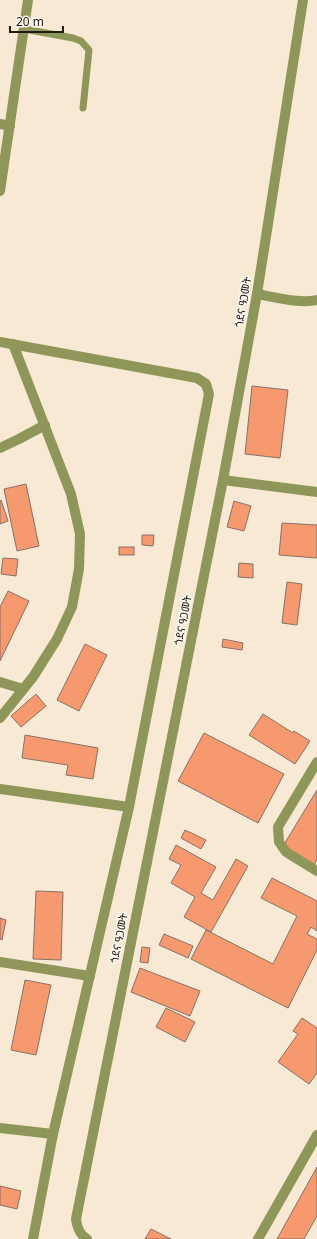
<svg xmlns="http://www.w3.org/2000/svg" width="317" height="1239" font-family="Georgia,'Noto Sans Ethiopic',serif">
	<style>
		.building { fill: #f6996f; stroke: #887167 }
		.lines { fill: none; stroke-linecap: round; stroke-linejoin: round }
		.service { stroke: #8f965a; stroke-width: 7 }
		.minor { stroke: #8f965a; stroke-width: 10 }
		.labels { text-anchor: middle; stroke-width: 3.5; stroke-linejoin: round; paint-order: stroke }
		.street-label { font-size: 11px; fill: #1f1a12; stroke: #fdf7ee }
	</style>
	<rect width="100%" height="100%" fill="#f7e9d3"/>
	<!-- building -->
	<g class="building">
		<polygon points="252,386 288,390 280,458 245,454"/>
		<polygon points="26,484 39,546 17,551 4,489"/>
		<polygon points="1,500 8,521 0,524 0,501"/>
		<polygon points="234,501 251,506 244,531 227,527"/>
		<polygon points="282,523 317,525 317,558 279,555"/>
		<polygon points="142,535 154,535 153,546 142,545"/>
		<rect x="119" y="547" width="15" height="8"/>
		<polygon points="3,558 18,559 16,576 1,574"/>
		<polygon points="239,563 253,564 253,578 238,577"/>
		<polygon points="287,582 302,584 297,625 282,623"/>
		<polygon points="8,591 29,601 0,661 0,607"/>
		<polygon points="223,639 243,643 242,650 222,647"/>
		<polygon points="85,644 107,655 79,711 57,700"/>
		<polygon points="36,694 46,706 21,727 11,716"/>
		<polygon points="263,714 293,733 294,731 310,741 295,764 249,735"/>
		<polygon points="204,733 284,774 258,823 178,781"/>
		<polygon points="25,735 98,748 93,779 66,775 68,765 22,758"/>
		<polygon points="317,790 317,860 314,865 283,846"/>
		<polygon points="185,830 206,840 201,849 181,838"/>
		<polygon points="176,845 216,867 201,893 213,900 236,859 248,866 211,932 184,917 195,897 171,883 181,865 169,859"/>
		<polygon points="272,878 317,901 317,931 311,927 307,934 317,939 317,950 288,1008 191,959 206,930 273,964 297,916 261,898"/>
		<polygon points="36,891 63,892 61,960 33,959"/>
		<polygon points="0,918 6,920 2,940 0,939"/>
		<polygon points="164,934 193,946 188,958 159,945"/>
		<polygon points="142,947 150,948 148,963 140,962"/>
		<polygon points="140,968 200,991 190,1016 131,992"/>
		<polygon points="25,980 51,985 36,1055 11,1050"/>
		<polygon points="166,1008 195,1022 185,1042 156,1027"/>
		<polygon points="302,1018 317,1028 317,1073 309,1084 278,1062 298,1034 293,1031"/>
		<polygon points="317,1167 317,1216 304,1239 277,1239"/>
		<polygon points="0,1186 21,1191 17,1209 0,1205"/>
		<polygon points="151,1229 171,1239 145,1239"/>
	</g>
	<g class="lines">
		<!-- service -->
		<polyline class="service" points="24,29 73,38 81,41 89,50 83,108"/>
		<!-- minor -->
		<g class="minor">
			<polyline points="0,124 10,126"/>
			<polyline points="0,191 28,0"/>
			<path d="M257,294c17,3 43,10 60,6"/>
			<polyline points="0,342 197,378 206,384 209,394 129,807"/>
			<polyline points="0,448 19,439 45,425"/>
			<polyline points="223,480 317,492"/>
			<polyline points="0,682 23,689"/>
			<polyline points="0,718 33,677 57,639 72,607 79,569 80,534 71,494 13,344"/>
			<polyline points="317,762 278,827 279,842 286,852 317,871"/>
			<polyline points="0,789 129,807 53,1134 0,1128"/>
			<polyline points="0,962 90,976"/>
			<polyline points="33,1239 53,1134"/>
			<path d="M87,1239c-8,-5 -10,-12 -11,-20l147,-739 34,-186 46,-294"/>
			<polyline points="258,1239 317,1135"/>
		</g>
	</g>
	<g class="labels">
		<!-- street labels -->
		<g class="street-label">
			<text transform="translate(243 302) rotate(-80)" y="4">ጎደና ዓጋመት</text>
			<text transform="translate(183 620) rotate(-79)" y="4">ጎደና ዓጋመት</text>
			<text transform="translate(119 938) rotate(-79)" y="4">ጎደና ዓጋመት</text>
		</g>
	</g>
	<!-- scale -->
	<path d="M10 26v6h53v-6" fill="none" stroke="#1f1a12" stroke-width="2"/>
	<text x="16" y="26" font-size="12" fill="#1f1a12" stroke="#fdf7ee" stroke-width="3" paint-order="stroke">20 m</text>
</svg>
